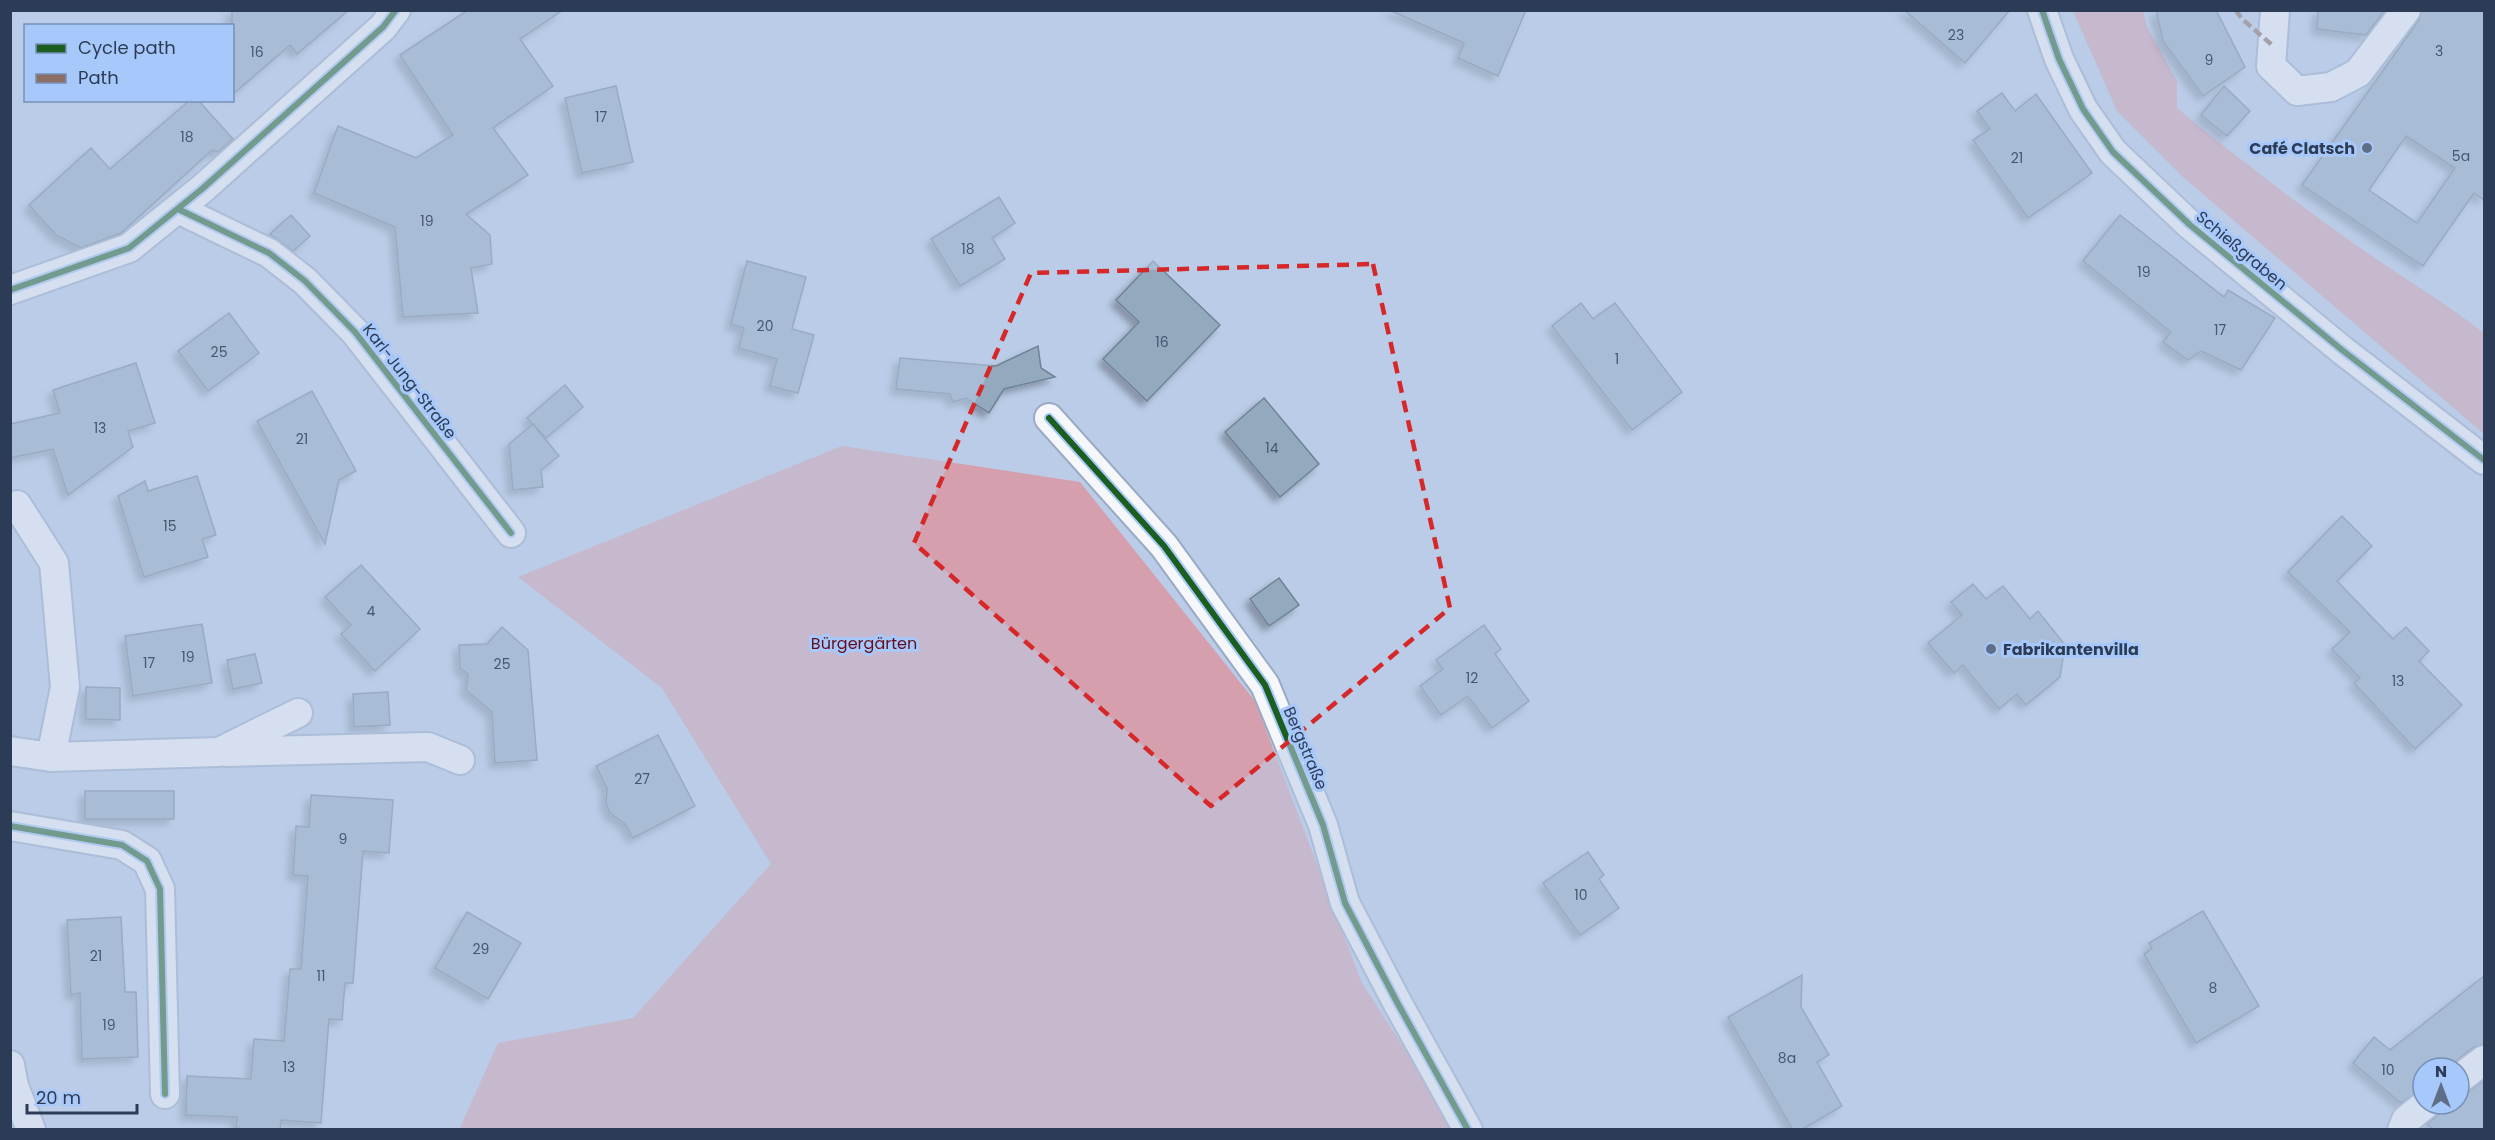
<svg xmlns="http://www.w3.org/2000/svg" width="2495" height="1140" font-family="Poppins,sans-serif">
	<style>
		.green { fill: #d59fad }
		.building { fill: #93a9be; stroke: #708395; stroke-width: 1.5; fill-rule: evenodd; filter: url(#shadow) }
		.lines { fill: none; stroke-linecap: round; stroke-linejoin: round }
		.minor-casing { stroke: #9baac3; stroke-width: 32 }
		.minor { stroke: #f5f7fb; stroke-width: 28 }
		.quiet { stroke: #8d6e63; stroke-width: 4.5; stroke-dasharray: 9 4.5; stroke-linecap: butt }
		.cycleway-casing { stroke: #a7c8fa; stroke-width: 10 }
		.cycleway { stroke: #1b5e20; stroke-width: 6 }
		.marked { fill: none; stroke: #d62828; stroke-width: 4.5; stroke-dasharray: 12 8; stroke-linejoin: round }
		.poi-dot { fill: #5e6e89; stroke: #a7c8fa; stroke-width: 2 }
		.labels { text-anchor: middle; stroke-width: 6; stroke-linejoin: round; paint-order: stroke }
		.number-label { font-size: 14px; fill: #465770 }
		.poi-label { font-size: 16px; font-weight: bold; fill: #2c3c56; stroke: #a7c8fa; text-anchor: end }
		.street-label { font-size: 16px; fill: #2c3c56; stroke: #a7c8fa }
		.park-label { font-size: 16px; fill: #640e1b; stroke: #a7c8fa }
	</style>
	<defs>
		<filter id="shadow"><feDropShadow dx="-5.5" dy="5.5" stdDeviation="3" flood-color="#0004"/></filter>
	</defs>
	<rect width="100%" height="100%" fill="#bacce7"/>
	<!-- green -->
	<g class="green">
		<path d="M2073,11h70l4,16 30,54v27c58,48 117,93 179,137 42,30 87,56 128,88v101l-300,-256 -67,-67z"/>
		<polygon points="842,446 1080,482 1255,701 1362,983 1456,1129 459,1130 498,1043 633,1018 771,864 662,688 518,577"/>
	</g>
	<!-- building -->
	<g class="building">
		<polygon points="232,10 349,10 297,54 290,45 232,95"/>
		<polygon points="468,10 563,10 520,39 553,86 493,128 528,175 466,214 490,235 492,264 471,268 478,313 403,317 395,227 314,193 338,126 416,158 453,135 400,55"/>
		<polygon points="1389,10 1526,10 1498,76 1458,58 1464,43"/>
		<polygon points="1904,10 2010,10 1965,63"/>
		<polygon points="2156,10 2216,10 2245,67 2203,96 2163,41"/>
		<polygon points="2318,10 2385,10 2366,35 2317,29"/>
		<path d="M2422,10h62v190l-10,-7 -51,73 -121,-81 117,-165zM2406,136l49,32 -38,55 -48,-33z"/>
		<polygon points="616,86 633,162 582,173 565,98"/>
		<polygon points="2224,86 2250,111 2227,136 2201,115"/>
		<polygon points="2002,93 2015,111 2036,94 2092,173 2028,218 1973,140 1990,129 1977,111"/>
		<polygon points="190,100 198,100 233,139 218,152 212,150 121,233 81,248 56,235 29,205 91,148 110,169"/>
		<polygon points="999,197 1015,223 992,238 1005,259 960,286 931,239"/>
		<polygon points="291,215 310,236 293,251 270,234"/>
		<polygon points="2120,215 2224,297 2228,290 2275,318 2241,370 2201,351 2188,360 2163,342 2171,332 2083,261"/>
		<polygon points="747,261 806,277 792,329 814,335 798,393 770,386 777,359 739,348 744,328 731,324"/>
		<polygon points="1153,261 1220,325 1147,401 1103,359 1139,322 1116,300"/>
		<polygon points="1581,303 1593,319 1615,303 1682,392 1632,430 1552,326"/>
		<polygon points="229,313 259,353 208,391 178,351"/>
		<polygon points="1038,346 1041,368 1055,377 1004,389 989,413 966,398 953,402 950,394 896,389 900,358 996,366"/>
		<polygon points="136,363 155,423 128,431 133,447 68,495 53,449 10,458 10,424 60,413 53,390"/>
		<polygon points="565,385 583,407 546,438 527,418"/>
		<polygon points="312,391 356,471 339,480 325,544 257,421"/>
		<polygon points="1264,398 1319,464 1280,497 1225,432"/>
		<polygon points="533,424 559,456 541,470 543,487 513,490 509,444"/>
		<polygon points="197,476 216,535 202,539 208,557 144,577 118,496 145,481 148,491"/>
		<polygon points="2342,516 2372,546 2337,581 2393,639 2406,627 2429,651 2419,661 2462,705 2415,749 2354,683 2360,678 2332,649 2350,632 2288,572"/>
		<polygon points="361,565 420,629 375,671 341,634 351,625 325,597"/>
		<polygon points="1279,578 1299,605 1269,626 1250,599"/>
		<polygon points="1973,584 1986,599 2003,586 2030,619 2038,611 2065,645 2060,677 2026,705 2017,694 1999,709 1963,665 1954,673 1928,643 1962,615 1951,602"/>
		<polygon points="202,624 212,683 133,696 125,636"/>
		<polygon points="1484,625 1501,649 1495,654 1529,701 1492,728 1468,696 1441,715 1420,686 1443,669 1436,660"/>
		<polygon points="502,627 528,650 537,760 495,763 492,712 466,690 468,674 460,668 459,645 487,644"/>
		<polygon points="255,654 262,683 233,689 227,660"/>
		<polygon points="86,687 120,688 120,720 86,719"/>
		<polygon points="388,692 390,725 354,727 353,694"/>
		<polygon points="658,735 695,806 633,838 625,824 610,813 606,803 607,788 596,766"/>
		<rect x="85" y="791" width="89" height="28"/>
		<polygon points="311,795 393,800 389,853 363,851 353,983 345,983 342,1020 329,1019 321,1123 281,1120 280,1130 255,1130 236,1128 237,1117 186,1115 187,1076 251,1079 254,1039 284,1041 290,969 301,969 308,876 293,875 296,826 309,827"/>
		<polygon points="1588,852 1604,875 1599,879 1619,908 1580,935 1543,883"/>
		<polygon points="2203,911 2259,1006 2196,1043 2144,954 2152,949 2149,943"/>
		<polygon points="467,912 521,943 488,999 435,968"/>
		<polygon points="121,917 125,992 136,992 138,1057 82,1059 80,993 71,995 67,920"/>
		<polygon points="1802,975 1801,1007 1829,1055 1817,1062 1842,1106 1801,1130 1793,1130 1728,1017"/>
		<polygon points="2484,976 2484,1044 2474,1047 2447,1068 2423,1068 2423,1088 2401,1103 2353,1063 2374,1037 2390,1050"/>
		<polygon points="2484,1080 2484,1130 2434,1130 2427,1124 2437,1116 2442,1104 2459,1104 2459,1095 2468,1092"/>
	</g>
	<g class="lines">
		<!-- minor casing -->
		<g class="minor-casing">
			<g id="minor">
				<polyline points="2042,10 2059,59 2083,109 2113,152 2190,225 2342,350 2484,460"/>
				<polyline points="2275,10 2271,66 2297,91 2331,87 2358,73 2406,10"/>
				<polyline points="178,209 269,253 305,281 355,332 511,533"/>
				<polyline points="10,290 129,248 202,189 383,27 396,10"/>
				<polyline points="1049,418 1164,546 1265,685 1323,825 1345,903 1398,1004 1468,1130"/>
				<polyline points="17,505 54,563 65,687 51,757"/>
				<polyline points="10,751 51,757 219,752 298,713"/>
				<polyline points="227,752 428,747 460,760"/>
				<polyline points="10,826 122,845 147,861 160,889 165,1094"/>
				<polyline points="10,1065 14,1086 31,1130"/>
				<polyline points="2459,1079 2484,1060"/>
				<polyline points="2402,1130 2406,1120 2426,1104"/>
			</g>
		</g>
		<!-- minor -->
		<use href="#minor" class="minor"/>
		<!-- quiet -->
		<polyline class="quiet" points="2236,10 2241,18 2272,45"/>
		<!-- cycleway casing -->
		<g class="cycleway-casing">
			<g id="cycleway">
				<polyline points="2042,10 2059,59 2083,109 2113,152 2190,225 2342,350 2484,460"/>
				<polyline points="178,209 269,253 305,281 355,332 511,533"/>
				<polyline points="10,290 129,248 202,189 383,27 396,10"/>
				<polyline points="1049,418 1164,546 1265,685 1323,825 1345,903 1398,1004 1468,1130"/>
				<polyline points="10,826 122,845 147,861 160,889 165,1094"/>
			</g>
		</g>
		<!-- cycleway -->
		<use href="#cycleway" class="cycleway"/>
	</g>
	<!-- marked area -->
	<path d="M0 0H2495V1140H0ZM1373,264l77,344 -239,198 -297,-263 117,-270z" fill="#bacce7" fill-opacity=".55" fill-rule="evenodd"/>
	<path class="marked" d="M1373,264l77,344 -239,198 -297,-263 117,-270z"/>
	<!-- markers -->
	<g class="poi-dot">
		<circle cx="2367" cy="148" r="6"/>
		<circle cx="1991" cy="649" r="6"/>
	</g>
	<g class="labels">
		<!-- number labels -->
		<g class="number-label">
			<text x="1956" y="40">23</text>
			<text x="2439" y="56">3</text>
			<text x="257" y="57">16</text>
			<text x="2209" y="65">9</text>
			<text x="601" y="122">17</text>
			<text x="187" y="142">18</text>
			<text x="2461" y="161">5a</text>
			<text x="2017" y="163">21</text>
			<text x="427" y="226">19</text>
			<text x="968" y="254">18</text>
			<text x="2144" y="277">19</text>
			<text x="765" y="331">20</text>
			<text x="2220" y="335">17</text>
			<text x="1162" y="347">16</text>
			<text x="219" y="357">25</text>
			<text x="1617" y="364">1</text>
			<text x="100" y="433">13</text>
			<text x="302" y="444">21</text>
			<text x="1272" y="453">14</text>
			<text x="170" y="531">15</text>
			<text x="371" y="616">4</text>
			<text x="188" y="662">19</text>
			<text x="149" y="668">17</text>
			<text x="502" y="669">25</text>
			<text x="1472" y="683">12</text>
			<text x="2398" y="686">13</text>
			<text x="642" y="784">27</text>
			<text x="343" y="844">9</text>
			<text x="1581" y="900">10</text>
			<text x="481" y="954">29</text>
			<text x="96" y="961">21</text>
			<text x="321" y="981">11</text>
			<text x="2213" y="993">8</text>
			<text x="109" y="1030">19</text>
			<text x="1787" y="1063">8a</text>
			<text x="289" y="1072">13</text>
			<text x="2388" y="1075">10</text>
		</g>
		<!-- poi labels -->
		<g class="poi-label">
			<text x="2355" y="154">Café Clatsch</text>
			<text x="2003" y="655" text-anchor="start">Fabrikantenvilla</text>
		</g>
		<!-- street labels -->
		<g class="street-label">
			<text transform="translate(2242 250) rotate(40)" y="6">Schießgraben</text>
			<text transform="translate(410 381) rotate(52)" y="6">Karl-Jung-Straße</text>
			<text transform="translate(1306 748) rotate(67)" y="6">Bergstraße</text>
		</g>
		<!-- park labels -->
		<g class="park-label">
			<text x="864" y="649">Bürgergärten</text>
		</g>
	</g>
	<!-- border -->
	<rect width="2495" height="1140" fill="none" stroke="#2c3c56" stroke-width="24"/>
	<!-- legend -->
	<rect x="24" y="24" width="210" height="78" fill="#a7c8fa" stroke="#7690b8" stroke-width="1.5"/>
	<rect x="36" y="44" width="30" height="9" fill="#1b5e20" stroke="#7690b8" stroke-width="1.5"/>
	<text x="78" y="54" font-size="18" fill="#2c3c56">Cycle path</text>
	<rect x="36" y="74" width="30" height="9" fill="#8d6e63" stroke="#7690b8" stroke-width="1.5"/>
	<text x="78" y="84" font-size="18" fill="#2c3c56">Path</text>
	<!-- north arrow -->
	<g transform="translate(2441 1086)"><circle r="28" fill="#a7c8fa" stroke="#7690b8" stroke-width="1.5"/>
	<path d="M0-4.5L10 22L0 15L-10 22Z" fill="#5e6e89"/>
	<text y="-9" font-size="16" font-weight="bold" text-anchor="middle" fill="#2c3c56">N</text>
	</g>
	<!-- scale -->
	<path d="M27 1104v9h110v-9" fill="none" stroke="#2c3c56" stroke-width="3"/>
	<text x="36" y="1104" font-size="18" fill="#2c3c56" stroke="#a7c8fa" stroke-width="4.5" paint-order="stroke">20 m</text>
</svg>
